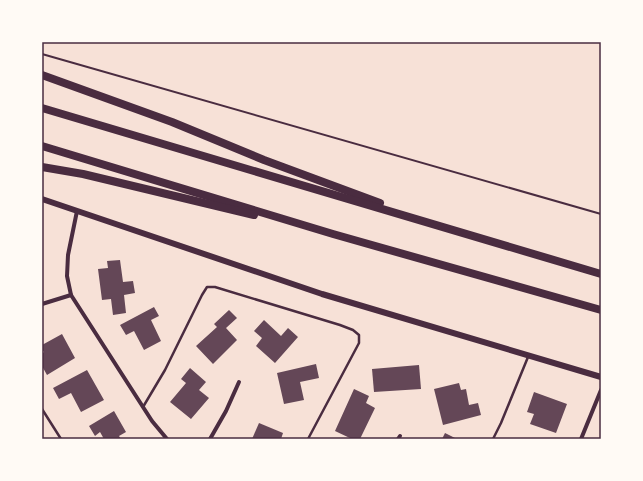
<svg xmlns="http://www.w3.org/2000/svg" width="643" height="481" font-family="'Public Sans',sans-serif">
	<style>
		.building { fill: #644757 }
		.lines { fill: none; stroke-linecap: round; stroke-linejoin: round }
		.path { stroke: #4a2c40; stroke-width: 2 }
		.service { stroke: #4a2c40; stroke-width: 2.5 }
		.minor { stroke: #4a2c40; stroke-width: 4 }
		.secondary { stroke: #4a2c40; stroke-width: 6 }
		.motorway { stroke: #4a2c40; stroke-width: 8 }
		.neatline { fill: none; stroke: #4a2c40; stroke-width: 1.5 }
	</style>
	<rect width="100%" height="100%" fill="#f7e1d7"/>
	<!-- building -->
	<g class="building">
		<polygon points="120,260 123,282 133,281 135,293 124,295 126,313 113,315 111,299 102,300 98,269 108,268 107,261"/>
		<polygon points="154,307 159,316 151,320 161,341 144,350 134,331 126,335 120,325"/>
		<polygon points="229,310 237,318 226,328 237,340 213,364 196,346 217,327 214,324"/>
		<polygon points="264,320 281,336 288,328 298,337 275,363 256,346 262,338 254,331"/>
		<polygon points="62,334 75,358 47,375 42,366 42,354 44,352 42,349 42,345"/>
		<polygon points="316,364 319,378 300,382 304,400 284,404 277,373"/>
		<polygon points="419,365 421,389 374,392 372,369"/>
		<polygon points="190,368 206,382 199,390 209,398 191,419 170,402 186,383 181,379"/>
		<polygon points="87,370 104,400 81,412 71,393 59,399 53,388"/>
		<polygon points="459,383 461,390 466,389 469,405 478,403 481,415 443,425 434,389"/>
		<polygon points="354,389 369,396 366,403 375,408 360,439 352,439 335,431"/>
		<polygon points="534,392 567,404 556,433 530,424 534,414 527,412"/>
		<polygon points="114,411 126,432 119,436 121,439 104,439 100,432 95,436 89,426"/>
		<polygon points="259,423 283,433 281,439 252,439"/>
		<polygon points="445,433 457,439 442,439"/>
	</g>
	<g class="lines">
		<!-- path -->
		<polyline class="path" points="42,54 601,214"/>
		<!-- service -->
		<g class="service">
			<polyline points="143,407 165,370 202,295 207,287 215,287 340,325 353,330 359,335 359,343 308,439"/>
			<polyline points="42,409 61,439"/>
			<polyline points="493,439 501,423 528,357"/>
		</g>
		<!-- minor -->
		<g class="minor">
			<polyline points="77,211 68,255 67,276 71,295 152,421 167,439"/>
			<polyline points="42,304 71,295"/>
			<polyline points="210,439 226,411 239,382"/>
			<polyline points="398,439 400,436"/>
			<polyline points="581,439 601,390"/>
		</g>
		<!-- secondary -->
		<polyline class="secondary" points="42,199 322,294 601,377"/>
		<!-- motorway -->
		<g class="motorway">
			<polyline points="42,75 172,122 264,160 380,203"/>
			<polyline points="42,108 601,274"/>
			<polyline points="42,146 333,234 601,310"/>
			<polyline points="42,167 83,174 254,215"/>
		</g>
	</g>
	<!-- border -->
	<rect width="643" height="481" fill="none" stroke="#fffaf5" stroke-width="86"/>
	<rect x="43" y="43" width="557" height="395" class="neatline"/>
</svg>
